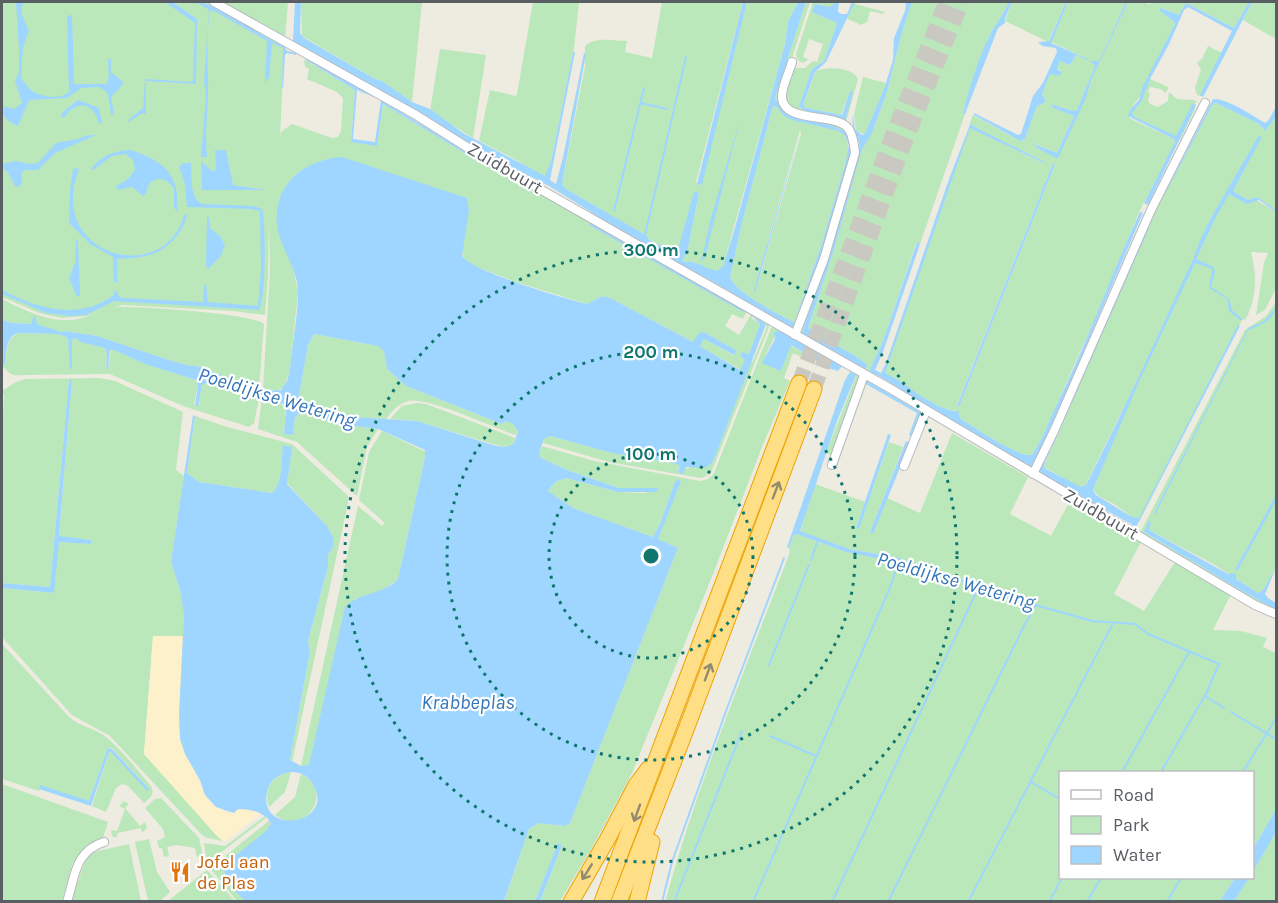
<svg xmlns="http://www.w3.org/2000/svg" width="1278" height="903" font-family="Karla,sans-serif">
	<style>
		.green { fill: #bae8ba; fill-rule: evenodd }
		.sand { fill: #fdf1cc }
		.water { fill: #9fd6ff; fill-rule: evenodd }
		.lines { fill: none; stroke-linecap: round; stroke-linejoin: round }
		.stream { stroke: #9fd6ff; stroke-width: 2 }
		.highway-tunnel { stroke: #c9c8c1; stroke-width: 15; stroke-dasharray: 15 8; stroke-linecap: butt }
		.street-casing { stroke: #b6b9bf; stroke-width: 10 }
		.highway-casing { stroke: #eea200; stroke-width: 17 }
		.street { stroke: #fff; stroke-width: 8 }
		.highway { stroke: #ffdf86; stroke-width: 15 }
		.oneway { stroke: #938b6f }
		.ring { fill: none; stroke: #0f766e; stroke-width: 3; stroke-dasharray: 3 6 }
		.labels { text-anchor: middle; stroke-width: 4.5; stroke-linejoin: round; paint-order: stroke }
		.street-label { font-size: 18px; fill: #595e63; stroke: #fff }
		.food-label { font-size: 18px; fill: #c56008; stroke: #fff; text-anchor: start }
		.water-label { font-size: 20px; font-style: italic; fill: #3476b9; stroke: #fff }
		.centre { fill: #0f766e; stroke: #fff; stroke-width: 3 }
		.ring-label { font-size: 18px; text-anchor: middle; font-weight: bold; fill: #0f766e; stroke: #fff; stroke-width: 4.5; stroke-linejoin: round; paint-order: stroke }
	</style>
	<rect width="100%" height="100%" fill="#eeebe0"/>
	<!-- green -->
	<g class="green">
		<path d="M2,2h286l-4,48 -4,88 1,-6 11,-8 40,14 6,-1 3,-6 2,-33 -6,-6 -30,-13 2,-10 -4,-2 -1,-8 51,31 -4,52 26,3 6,-41 110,66 94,48 160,93 -4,8 -11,-5 -7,12 14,9 13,-22 17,9v5l-58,146 -9,5 -19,-3 -74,-13 -66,-19 1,-4 6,-3 62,17 62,10 6,3 -2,6c10,-6 23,-6 35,-10l37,-100 3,-1 14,-34 -1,-3 -13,-8 -1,2 8,6 -11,30 -7,-2 -2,4 6,4 -5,10 -41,-24 4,-7 29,16 4,-4 -33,-19 -11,10 -83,-44 -8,-2 -15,8 -71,-22 -39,-15 -13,-6 -2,-10 -185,-25 16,41 5,25 -8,77 -6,18 -7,4 -14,-2 7,-120 -1,-48 -1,56 -3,38 -32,-4 -110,-6 -36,11 -25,2 -23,-5 -37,-16z"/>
		<polygon points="301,2 422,2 412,102 382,81 375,79 302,36"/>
		<path d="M533,2h46l-5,46 -23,114 -5,14c-14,-3 -23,-13 -35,-19 -11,-5 -21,-11 -32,-16l11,-51 26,6 1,-2z"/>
		<path d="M662,2h81l-47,180 5,3 46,-183h51l-10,20 -3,22 -62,222 -4,5 -10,-1 -15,-8 -12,-1 5,-8 12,-59 -13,28 -9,31 -28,-13 -3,-4 -80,-47 -4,-5 23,-117v-21c11,-10 29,-5 42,-5l-2,11 27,6z"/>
		<path d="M806,2h4l-30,93 4,13 53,16 10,7 6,18 -27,98h-3l28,-93 -5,-22c-24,-15 -56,-5 -71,-34z"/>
		<path d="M813,2h23l-6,5 -14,-3 -3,8 24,11 -13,38 -12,8 -13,37 7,6 37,8 7,-29 -9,24 -35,-7 -3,-3 13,-34c11,-5 37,-4 42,8l-12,43 -43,-9 -15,-6 -4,-11 9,-28h12l8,-7 4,1 6,-18 -14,-5 -6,18 5,2 -1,2 -5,2 -5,-4 -1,-5z"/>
		<polygon points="855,2 855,4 885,12 883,14 870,11 867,22 861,25 846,18"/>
		<path d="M912,2h97c-6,13 -15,24 -21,37 -11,24 -17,49 -25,73l2,2 -45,130 -4,-1 -33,98 -13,31 5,3 -1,2 -74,-44 6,-17 -4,17 63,37 2,-2 -7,-9 -52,-31 26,-78 27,-101 11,-16 15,-41 14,-56z"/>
		<polygon points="1012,2 1066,2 1048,42 1005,21"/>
		<path d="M1068,2h58l-27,59 -8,1 4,4 -18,44 -4,1 -22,-7 2,4 21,8 -17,37 -22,-9 2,4 20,10 24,-50 12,-34 35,-72h16l4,2 6,-1 -2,-1h97l-15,26 -48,-25 -7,12 -18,-7 14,16 -27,54 20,9v2l-3,4 -4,-4 -11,-2 -2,5 2,1 -2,7 2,4 8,3 10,-6 1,-9 8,7 17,1 3,2 -3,2 1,5 -15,31 -50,-24 2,-6 8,-7v-7l-7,10 -4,12 45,21 1,4 -35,67 -44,106 -56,126 -8,13c-15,2 -58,-28 -72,-37l-4,-8c-18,3 -54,-30 -72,-37l86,-246 72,36 1,-1 -72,-37 -1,-3 3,-7 47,26 5,-2 12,-33 9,-4 -4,-8 8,-20 12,-3 -6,-3 4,-7 10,4 6,-10 12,4 -37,-17zM1053,163l2,1 -96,243 -2,-2z"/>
		<polygon points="1252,2 1276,2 1276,39 1243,20"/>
		<polygon points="1208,46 1222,53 1201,96 1197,95 1195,88 1201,69 1197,63 1202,59"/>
		<polygon points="440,49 486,55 473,138 430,111"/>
		<polygon points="863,77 886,83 865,135 856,130 854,114"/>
		<path d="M1216,103l43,21 5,7 12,-14v93l-19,-13 -9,3 -15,-9 28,-55 -32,55 16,10 11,-1 20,12v76l-11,22 -9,5 8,-52 4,-10 -17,-1c6,24 6,43 -5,67l-4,1 -103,202 -25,-18 -14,-7 -7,-7 32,-77 -2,-4 -38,77 -6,1 -35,-20 112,-258 57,-105z"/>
		<path d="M773,106h3c17,22 43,15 66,26l5,8 2,11 -28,95 -23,66 1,3h3l-6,14 -3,1 -103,-58v-1l101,57 4,-1 1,-4c-17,-8 -60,-30 -66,-46l12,-54zM800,130l1,4 -46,159 4,-21z"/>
		<path d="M2,299c18,9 39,20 60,21 23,2 38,-12 58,-13 19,-1 136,7 144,17l-5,64 -29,-9 -28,-12 -15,-2 -18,-5 -72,-24 -32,-5 -4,1 -8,-3 -8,-1 -13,-6 -2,2 -17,-1 -11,-3z"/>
		<polygon points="1276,302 1276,568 1263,590 1258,593 1215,565 1149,530 1151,522 1144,532 1237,588 1276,610 1276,612 1142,534 1141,531 1245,330 1266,316"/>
		<polygon points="775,326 813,348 814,351 778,330 765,356 790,345 811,357 806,359 793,353 784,378 790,381 762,447 713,574 632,773 593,846 560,901 540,901 562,845 558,843 535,901 504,902 529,829 539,823 564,826 570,822 678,548 658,539 675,482 660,524 653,537 573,508 548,491 555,482 566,478 618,492 645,493 658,488 619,488 567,470 541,458 539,453 542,446 594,461 700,481 708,479 714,473 771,328"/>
		<path d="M20,333l38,1 10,4 4,31v-29l4,-2 29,10 2,6 -1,15h2l3,-19h3l32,14 50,16 2,3 -4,22 4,1 4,-22 4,-1 53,15 -5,25 -5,4 -66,-21 -73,-32 -84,1c-15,1 -13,1 -24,-9v-28l1,26 2,1c3,-12 0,-28 15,-32z"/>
		<path d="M314,334l64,12 6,5 3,18 19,17 96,38 4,-3 7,3 5,7 -2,4 -4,-1c-22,-8 -84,-37 -104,-33 -10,3 -16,10 -22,18l-33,-2 -47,-13 -5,-4 -2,-4 9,-51z"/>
		<polygon points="851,370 862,376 831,455 826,453 856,376 850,372"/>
		<polygon points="100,378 115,381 183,412 176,470 184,476 171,562 180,590 184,615 183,636 153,636 144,754 223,841 207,838 202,835 110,736 72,715 2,637 2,588 53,593 58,541 90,544 91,540 59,537 72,380 69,380 50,587 2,583 2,435 4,394 2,395 2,391 14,383 25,379"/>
		<path d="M262,398c27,4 25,12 22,35l9,2 2,-18 6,-5 38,12 39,5 -11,18 -10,49 -60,-54 -39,-13z"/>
		<polygon points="417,403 426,404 515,438 514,443 507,447 496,445 417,421 390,419 402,406"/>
		<path d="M195,416l32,11 65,17 56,52v7l-56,259 -2,-2 1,-6 19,-103 -2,-10 20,-74v-12l5,-8 1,-8 -7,-13 -40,-43 4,-36 -8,-2c-2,15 0,38 -11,48l-73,-11 -12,-9z"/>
		<polygon points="382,431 426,452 398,579 382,591 354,599 309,765 301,766 358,506 382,526 385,523 359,500 369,452"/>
		<path d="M952,433l76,44 -18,37 41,22 19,-35 71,41 -27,52 30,17 31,-49 56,32 -18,36 28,1 26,7 -4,9 13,6v156l-23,40 -1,-77h-192v106h175l-15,23 -555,1c33,-120 81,-235 125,-350l-1,-4 4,-13 4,-1 49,18 55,6 -52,-9 -49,-17 15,-48 50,18 -9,25 3,1 30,-86 14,5 -33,85 3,1 14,-35 33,15z"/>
		<path d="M2,644l67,73c11,10 26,11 37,20 17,14 31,33 45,49 4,9 -1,12 -7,17l-16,-17 -6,-2 -6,4 -10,24 -14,-6 17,-54 4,1 36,36 -37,-41h-4l-19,54 -49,-16 -1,5 -37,-12z"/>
		<path d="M291,772l-6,20 -16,15c-6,-18 3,-32 22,-35z"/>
		<path d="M301,774c35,17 4,64 -26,41l20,-18z"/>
		<polygon points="2,784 108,822 103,838 87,847 72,865 62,901 2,902"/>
		<polygon points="161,798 199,838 203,856 197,857 195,848 176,845 167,847 169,856 164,857 162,848 159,848 157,841 165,837 163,829 145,808 155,799"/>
		<polygon points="124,801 129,804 125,808 140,826 145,822 147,828 142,833 141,828 118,833 116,838 112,836 111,830 117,831 125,809 119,806"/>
		<polygon points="265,816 267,817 207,863 204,843 225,846 228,844"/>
		<polygon points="270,820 270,828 254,841 224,874 233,889 245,901 237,901 210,868"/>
		<polygon points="1276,832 1276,901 1234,901 1249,878 1252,878 1253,872"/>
		<polygon points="149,839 157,872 170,892 160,901 148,901 135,842"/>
		<polygon points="129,844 141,901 71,901 86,859 94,852"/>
		<polygon points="207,870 235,901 168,901"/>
	</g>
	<!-- sand -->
	<path class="sand" d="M153,636h30l-4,79 1,24 25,56 19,17 10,1c7,-8 17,-3 27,1l-35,27h-3l-7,-6 -72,-81z"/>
	<!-- water -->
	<g class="water">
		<path d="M16,2h7l-2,11 8,18 -6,16 -2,32c4,3 6,8 10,11 10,7 28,10 38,2l-2,-76 5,-1 2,69h33l2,-8 -1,-17h3v13l13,11 -13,14 3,18h-3l-3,-21 -4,-4 -6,-3 -17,1 -14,10 -38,2 -11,26c-9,-3 -17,-10 -16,-20l12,3 8,-6 -7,-22 4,-8v-26z"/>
		<polygon points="165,2 172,2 197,19 196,84 146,81 146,115 143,113 128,122 127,121 143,108 145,79 191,82 193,80 195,23"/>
		<path d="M196,2c21,0 65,36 88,44l3,5 9,2v2l-9,-2 -2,2 -2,33h-1l1,-40 -11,-5 -3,34 -4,6 2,-42 -53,-30 -4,1c-5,28 -1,57 -2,84 -1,21 -3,40 -1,61h-6l5,-62 -2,-14 5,-71z"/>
		<path d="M295,2h6l-1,31 4,5 71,41 7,2 30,21 18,7 33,24 82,43 6,-14 22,-110h2l-25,128 6,4 7,-27 21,-104 2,1 -24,130 4,5 81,47 2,4 28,13 17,-61 5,1 -12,60 -5,8c3,1 7,0 10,1 9,1 16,8 25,9l6,-5 11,-35 51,-187 3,-22 10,-20h8l-31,96c15,29 47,19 71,34l4,11 1,11 -25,86 -27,75 -1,-3 23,-66 25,-85 3,-16 -4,-9 -6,-5 -47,-11 -8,-4 -8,-10h-3l-31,117 -12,54c6,16 49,38 66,46l-1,4 -4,1 -83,-49 -51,-26 -108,-67 -62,-31 -194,-114z"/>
		<polygon points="743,2 747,2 702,185 697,184"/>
		<polygon points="836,2 839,2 838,12 841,14 847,14 852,2 855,2 826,62 815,72 803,105 806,108 842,115 850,91 853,92 846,118 844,120 806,112 799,106 812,69 824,61 837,23 812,12 815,4 830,7"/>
		<path d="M906,2h6l-11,34 -14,56 -15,41 -10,16 -28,101 -26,78 52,31 7,6 -1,5 -64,-37 57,-181c3,-17 -9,-19 -6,-37l2,14 7,6 3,-1 20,-48 8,-26 1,-22 11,-27z"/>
		<path d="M1009,2h3l-7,16v5l-7,5 -33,86 -2,-1c7,-27 16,-58 29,-82 6,-10 12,-18 17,-29z"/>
		<polygon points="1066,2 1068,2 1051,43 1088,59 1087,60 1076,55 1070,65 1060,61 1057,69 1062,72 1059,76 1050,74 1042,94 1046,102 1037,106 1025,139 1020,141 974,115 974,113 1018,135 1021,134 1033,96 1043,83 1057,52 1056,48 1042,46 1038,42 1049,41"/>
		<polygon points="1126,2 1128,2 1091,80 1086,98 1058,158 1056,158 1037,148 1034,144 1057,153 1074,116 1053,108 1051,104 1073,111 1077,110 1095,66 1090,61 1099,61"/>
		<polygon points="1249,2 1252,2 1203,97 1200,95 1232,31 1188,7 1184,10 1169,44 1150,79 1141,102 1132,113 1134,117 1176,136 1193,103 1196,105 1148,205 1144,203 1175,142 1174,139 1128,116 1131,109 1139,100 1142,88 1175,24 1173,21 1159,10 1161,8 1179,15 1186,3 1234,28"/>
		<polygon points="306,58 374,96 374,97 357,90 353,139 375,142 381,100 493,168 493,170 383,104 377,146 351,142 355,90 306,60"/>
		<path d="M1213,99c13,-1 39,16 52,24l3,-2 8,-14v10l-11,14 -6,-7 -43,-21 -3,1 -56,105z"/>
		<path d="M78,100l21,8 3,15 -3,1c-5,-22 -23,-25 -35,-6l-3,-1 2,-5z"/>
		<polygon points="740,119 705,257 701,262 711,218"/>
		<path d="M971,122v3l73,37 -1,1 -73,-35 -85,245c21,9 49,38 73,38l2,7c14,9 57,39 72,37 11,-16 17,-35 26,-53 30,-62 53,-127 82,-190l3,1 -84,196 -24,51v3l5,3 5,-4 88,-203 20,-40 -109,247 2,3 35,18 5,-2c36,-71 69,-143 102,-215 6,-11 9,-23 14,-34 16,-33 36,-63 54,-96l3,-4 3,1 -29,54 15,9 9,-3 19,13v2l-17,-12 -12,4 -18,-10 -14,25 -19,40 17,8 2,5 -4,15 18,12 3,11 11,10h-3l-11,-9 -2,-12 -18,-11 3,-19 -17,-6 -57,121 -43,101 -2,5 3,5 36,22 7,1 99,-193 2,1 -104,201 -140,-79 -117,-72 -10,-4 14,-31 34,-99 3,2 -37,108 -8,18 6,3 5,-10 63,-184z"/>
		<polygon points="801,130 755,293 754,291 759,272"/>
		<polygon points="88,135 96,135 55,153 38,170 24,170 21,174 22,183 19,187 15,186 7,171 2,168 2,164 15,161 29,164 38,163 56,143 78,139"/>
		<path d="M130,150c23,7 45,18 47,44 1,8 -1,13 2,19l-5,-5v-19c-9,-15 -26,-13 -28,5l-3,2 -11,-9 -15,3 -1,-4 12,-7 7,-9 -2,-10 -8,-6 -13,2 -19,14 -2,-1c11,-14 23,-18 39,-19z"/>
		<polygon points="215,150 226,150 233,185 266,190 202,190 201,161 212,171 216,170"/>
		<path d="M342,157l125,41 2,12 -7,46c9,15 103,43 125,48l15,-8 8,2 83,44 6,-9 5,-1 33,19 -3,4 -30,-16 -4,7 40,24 5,-10 -5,-4 2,-4 7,2 11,-30 -8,-8 14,8 -53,138 -8,6 -19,-1 -3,7 -5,-2 2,-6 -6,-3 -62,-10 -62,-17 -6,3 -5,14 2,5 26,12 52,18h39l-2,4h-38l-52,-14 -11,4 -7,9 25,17 80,29 7,-13 15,-42 4,-3 2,2 -23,58 20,9 -108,275 -6,3 -25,-3 -10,6 -25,72h-259c-9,-9 -22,-21 -21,-36l43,-35 4,-6c-5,-12 -21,-15 -33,-15l-4,4 -18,-6 -11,-12 -5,-15 -15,-26 -5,-15 -1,-24 5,-100 -4,-25 -9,-28 22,-147 2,1 -8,57 12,9 73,11c11,-10 9,-33 11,-48l9,2 -5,37 40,42 7,13 -1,8 -5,8v12l-20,74 2,10 -20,109 11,6 8,-1 36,-158c14,-15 38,-12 53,-28l27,-122v-7l-47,-21 -39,-5 -38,-12 -6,5 -2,18 -9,-1 2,-22 -3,-8 -77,-21 -4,2 -4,21h-3l3,-23 -2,-3 -51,-16 -31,-14h-4l-2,19h-2l1,-15 -2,-6 -25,-6 -4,-4 -4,2v29h-2l-2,-31 -10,-4 -39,-1c-14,3 -12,20 -14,32l-2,-1 -1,-44 11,3 17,1 2,-2 1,-5 2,-1 2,8c8,4 16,4 24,8l4,-1 32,5 72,24 18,5 15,2 28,12 40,12 11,-1 6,-9 3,-12c2,-25 8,-52 8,-78 -1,-24 -18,-43 -21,-66 -4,-41 27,-65 65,-68zM314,334l64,12 6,5 3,18 19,17 96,38 4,-3 7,3 5,7 -4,12 -7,4 -11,-1 -79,-25 -64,-4 -47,-13 -5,-4 -2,-4 9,-51zM291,772c10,0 18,4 23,14 20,39 -56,50 -47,6 3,-13 12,-18 24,-20z"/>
		<path d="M183,163h8c1,13 -2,34 11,41l52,2 8,3c4,13 4,91 -3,101l-145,-9 -28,14 -16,1 -24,-3 -44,-19v-4c36,19 77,31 112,5v-5l3,2 2,5 4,1 80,4 1,-17 2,-1 2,18 50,4 3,-36 -1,-59 -9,-2 -64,-2 -2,-23 -6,-17z"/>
		<polygon points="1053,163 1055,164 959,407 957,406"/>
		<path d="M75,168l4,1c-34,87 85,119 105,46h3c-5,22 -25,39 -46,42 -8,2 -17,1 -24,2v23l-3,1 -1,-26 -23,-13 -21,-21 1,-32 3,-22z"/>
		<polygon points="207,217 209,217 210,228 220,236 225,245 221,256 208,269 206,266"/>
		<polygon points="590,223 744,310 743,312 589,225"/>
		<polygon points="76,240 78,241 80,296 77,297 69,278 75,263"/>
		<path d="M1276,308c-3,12 -16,18 -28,22l-91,181 -1,3 -2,-1 94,-185 15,-6z"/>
		<polygon points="778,330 842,366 838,371 831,369 791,345 781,371 762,363 775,339 774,333"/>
		<polygon points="850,372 856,375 837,421 800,531 849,549 901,558 901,563 846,552 797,534 793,536 789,548 787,547 845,380"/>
		<polygon points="69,380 72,380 59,536 91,540 91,544 59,542 54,593 2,588 2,583 50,587"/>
		<polygon points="866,380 922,413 912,436 909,435 917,413 864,383"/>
		<polygon points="888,434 891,435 859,529 856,528"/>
		<polygon points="906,441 910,443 873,534 870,532"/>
		<polygon points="1276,495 1276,501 1238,570 1235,570"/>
		<polygon points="1149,521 1151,522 1149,530 1228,574 1236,573 1236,579 1258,593 1263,590 1276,568 1265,594 1268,598 1276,603 1276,610 1237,588 1144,532"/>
		<polygon points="108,748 112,749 149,789 147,791 111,752 109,752 91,806 39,789 40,785 89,801"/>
		<polygon points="1276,809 1276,832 1253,872 1253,849"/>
		<polygon points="558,843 562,845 540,901 535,901"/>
		<polygon points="1235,878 1249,878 1234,901 1220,901"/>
	</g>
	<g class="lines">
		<!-- stream -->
		<g class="stream">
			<polyline points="641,103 667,109"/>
			<polyline points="614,211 644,88"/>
			<polyline points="645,235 686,57"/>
			<polyline points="811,560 818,540"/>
			<polyline points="899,560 1025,602 1092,621 1135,624 1148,634 1219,664 1205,696 1224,708"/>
			<polyline points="769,665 809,565"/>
			<polyline points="1231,712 1276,739"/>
			<polyline points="770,736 816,756"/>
			<polyline points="1122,772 1189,652"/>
			<polyline points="1161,772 1204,697"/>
			<polyline points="1243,772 1276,718"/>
			<polyline points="1031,782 1060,799"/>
			<polyline points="662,902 672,862 726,711 784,558"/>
			<polyline points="674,902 742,731"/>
			<polyline points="753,902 889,590 899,562"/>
			<polyline points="832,902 979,586"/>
			<polyline points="888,902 1026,622 1036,605"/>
			<polyline points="968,902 1112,625"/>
			<polyline points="1049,902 1062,878"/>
			<polyline points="1087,902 1101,878"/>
			<polyline points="1167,902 1181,878"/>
		</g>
		<!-- highway-tunnel -->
		<g class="highway-tunnel">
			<polyline points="799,383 891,139 946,2"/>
			<polyline points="814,389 903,147 962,2"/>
		</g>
		<!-- street casing -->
		<g class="street-casing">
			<g id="street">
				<polyline points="214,2 416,115 473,151 891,389 1255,605 1276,614"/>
				<path d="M792,62c-3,11 -11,26 -10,36 2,25 51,15 65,29 6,6 7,18 8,26l-31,106 -29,76"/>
				<polyline points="832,465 864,375"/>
				<polyline points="904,466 926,411"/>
				<polyline points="1033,474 1054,431 1151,210 1205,103"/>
				<path d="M67,902c8,-26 8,-51 37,-60"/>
			</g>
		</g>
		<!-- highway casing -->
		<g class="highway-casing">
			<g id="highway">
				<polyline points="571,902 607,840 636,785 648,769"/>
				<polyline points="602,902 799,383"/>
				<polyline points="619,902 687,727 814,389"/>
				<polyline points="637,902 652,842"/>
			</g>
		</g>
		<!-- street -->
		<use href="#street" class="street"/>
		<!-- highway -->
		<use href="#highway" class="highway"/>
	</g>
	<!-- one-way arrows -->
	<defs><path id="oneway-shaft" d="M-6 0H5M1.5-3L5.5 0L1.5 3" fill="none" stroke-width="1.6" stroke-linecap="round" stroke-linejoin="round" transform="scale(1.5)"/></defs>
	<g class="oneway">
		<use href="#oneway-shaft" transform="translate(776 490) rotate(-69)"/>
		<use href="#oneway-shaft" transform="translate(708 672) rotate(-70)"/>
		<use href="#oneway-shaft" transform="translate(637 813) rotate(110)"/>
		<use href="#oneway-shaft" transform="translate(587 872) rotate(122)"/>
	</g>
	<!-- distance rings -->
	<g class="ring">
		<circle cx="651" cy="556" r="102"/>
		<circle cx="651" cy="556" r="204"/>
		<circle cx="651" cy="556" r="306"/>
	</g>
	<!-- icons -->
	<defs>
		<g id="restaurant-bare" transform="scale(1.62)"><path d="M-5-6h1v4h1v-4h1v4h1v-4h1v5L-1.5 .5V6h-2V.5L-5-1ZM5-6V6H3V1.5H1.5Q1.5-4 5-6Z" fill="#e8710a" stroke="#fff" stroke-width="2.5" paint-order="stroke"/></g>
	</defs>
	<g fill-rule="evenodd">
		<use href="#restaurant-bare" x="180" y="872"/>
	</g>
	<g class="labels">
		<!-- street labels -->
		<g class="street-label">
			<text transform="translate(505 168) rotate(30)" y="6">Zuidbuurt</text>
			<text transform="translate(1101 514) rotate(30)" y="6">Zuidbuurt</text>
		</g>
		<!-- food labels -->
		<g class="food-label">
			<text x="197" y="868">Jofel aan<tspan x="197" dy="21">de Plas</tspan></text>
		</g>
		<!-- water labels -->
		<g class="water-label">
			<text transform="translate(277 397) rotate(17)" y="7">Poeldijkse Wetering</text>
			<text transform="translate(956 580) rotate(16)" y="7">Poeldijkse Wetering</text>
			<text x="468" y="709">Krabbeplas</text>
		</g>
	</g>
	<circle cx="651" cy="556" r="9" class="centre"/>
	<g class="ring-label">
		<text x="651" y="256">300 m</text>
		<text x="651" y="358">200 m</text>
		<text x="651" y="460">100 m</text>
	</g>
	<!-- border -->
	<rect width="1278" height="903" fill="none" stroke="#595e63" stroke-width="6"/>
	<!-- legend -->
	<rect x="1059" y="771" width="195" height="108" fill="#ffffff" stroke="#bdbfc1" stroke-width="1.5"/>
	<rect x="1071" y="790" width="30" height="9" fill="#ffffff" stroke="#bdbfc1" stroke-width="1.5"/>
	<text x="1113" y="801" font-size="18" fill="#595e63">Road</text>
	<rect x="1071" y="816" width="30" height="18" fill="#bae8ba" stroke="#bdbfc1" stroke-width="1.5"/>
	<text x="1113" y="831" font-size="18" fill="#595e63">Park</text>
	<rect x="1071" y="846" width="30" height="18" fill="#9fd6ff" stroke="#bdbfc1" stroke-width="1.5"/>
	<text x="1113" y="861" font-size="18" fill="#595e63">Water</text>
</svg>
